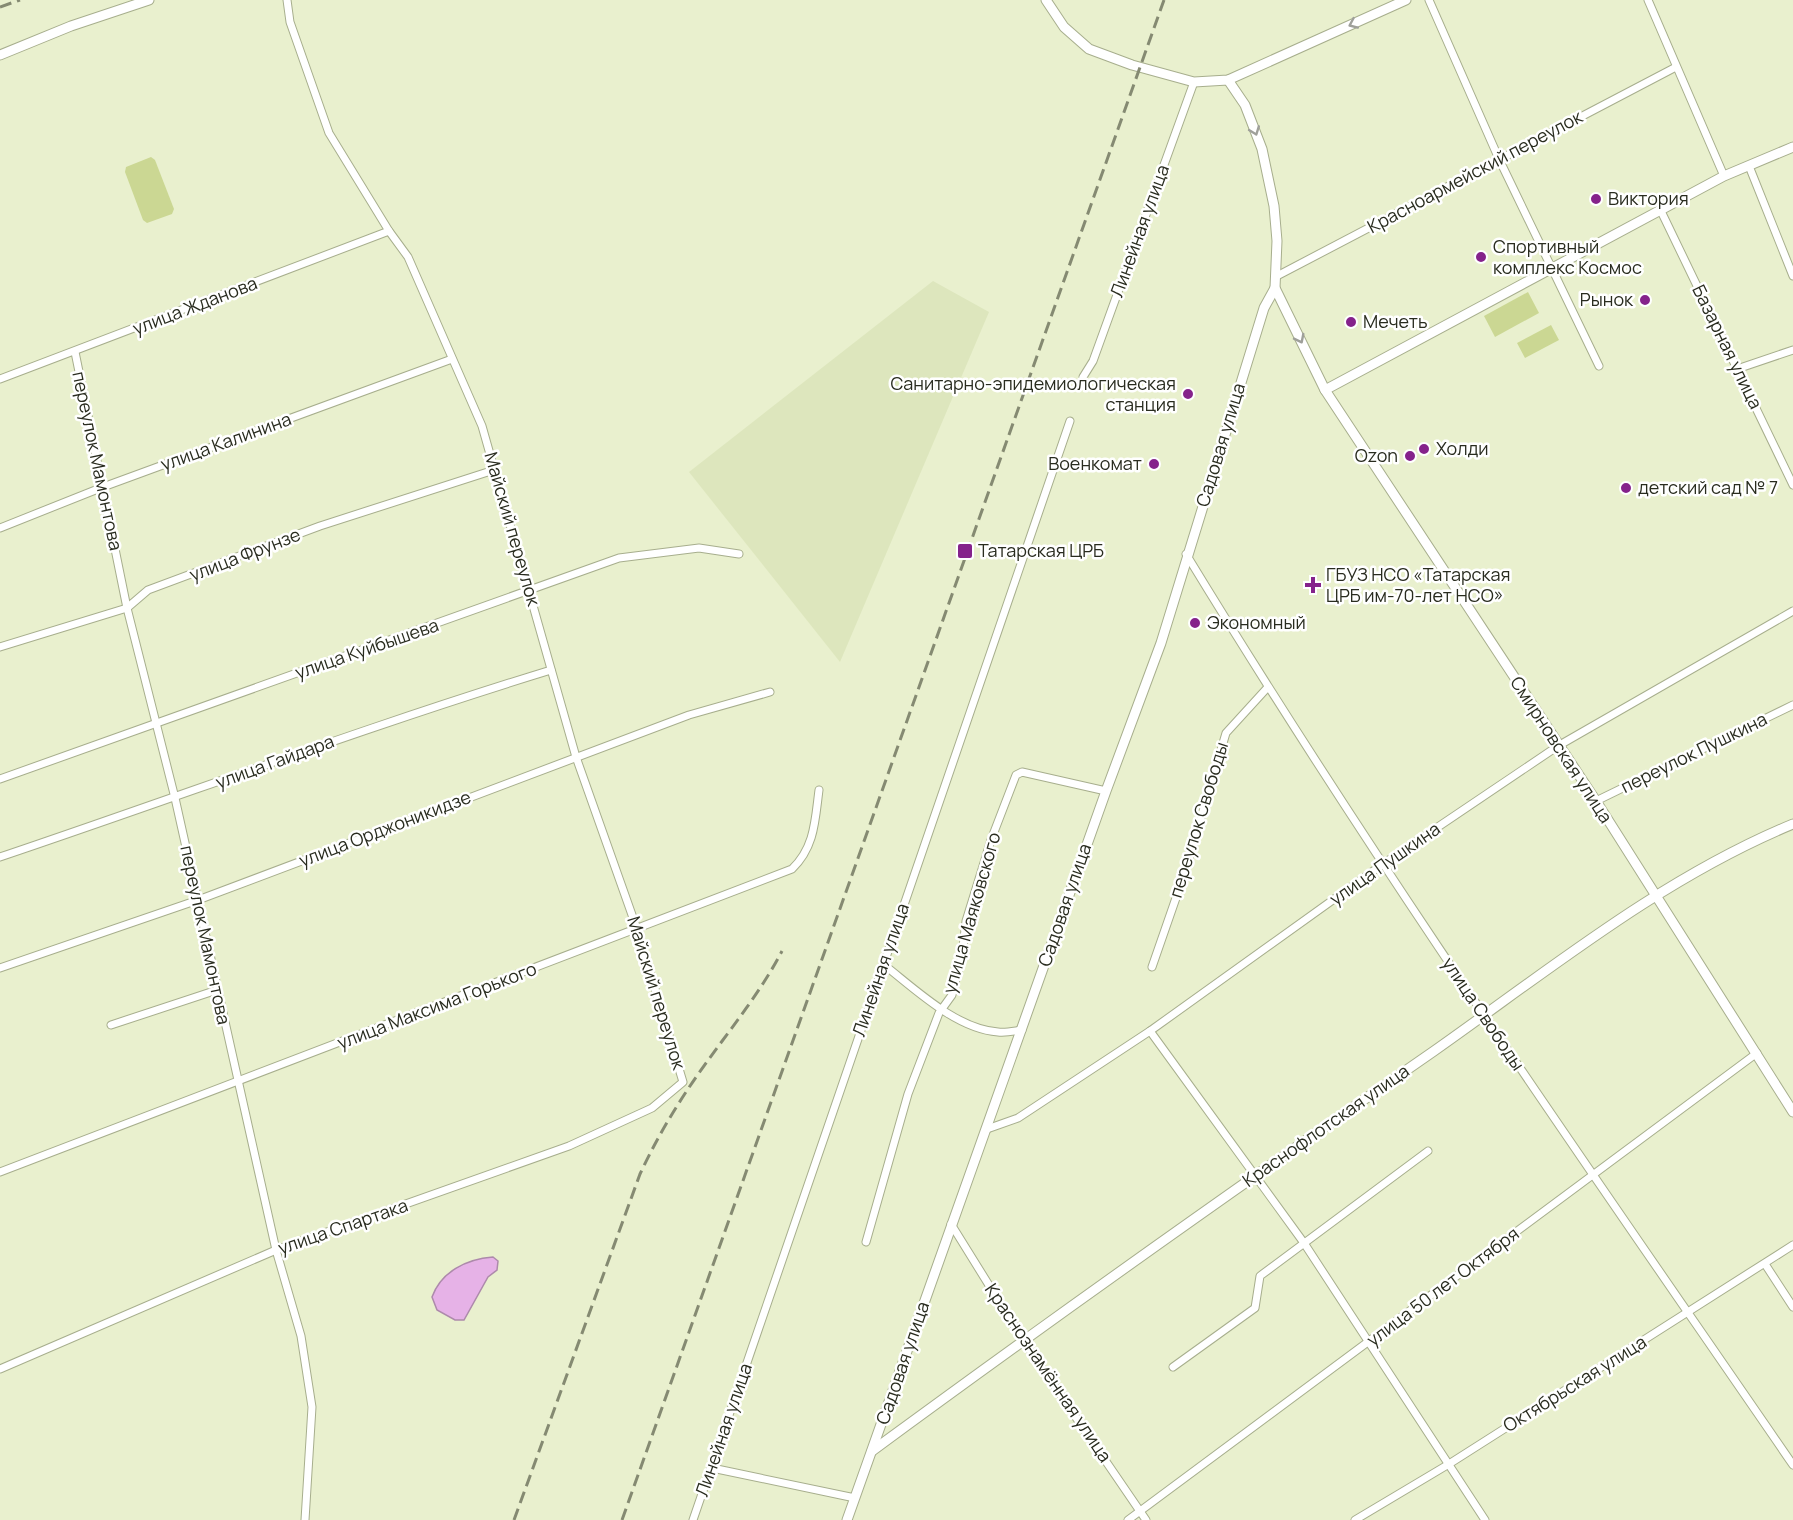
<svg xmlns="http://www.w3.org/2000/svg" width="1793" height="1520" font-family="Manrope,sans-serif">
	<style>
		.built { fill: #dde6bd }
		.green { fill: #cbd793 }
		.water { fill: #e6b2e7; stroke: #ad8aab; stroke-width: 1.5 }
		.lines { fill: none; stroke-linecap: round; stroke-linejoin: round }
		.minor-casing { stroke: #a7ae8d; stroke-width: 9 }
		.tertiary-casing { stroke: #a7ae8d; stroke-width: 11 }
		.minor { stroke: #fff; stroke-width: 7 }
		.tertiary { stroke: #fff; stroke-width: 9 }
		.rail { stroke: #858a72; stroke-width: 3; stroke-dasharray: 12 6; stroke-linecap: butt }
		.oneway { stroke: #9fa09a }
		.poi-dot { fill: #85228b; stroke: #fff; stroke-width: 2 }
		.labels { text-anchor: middle; stroke-width: 5; stroke-linejoin: round; paint-order: stroke }
		.street-label { font-size: 18px; fill: #292c1f; stroke: #fff }
		.poi-label { font-size: 18px; fill: #292c1f; stroke: #fff; text-anchor: start }
	</style>
	<rect width="100%" height="100%" fill="#e9f0ce"/>
	<!-- built -->
	<polygon class="built" points="933,281 989,312 840,662 689,472"/>
	<!-- green -->
	<g class="green">
		<polygon points="151,157 155,160 174,209 172,214 147,223 143,220 125,172 126,167"/>
		<polygon points="1528,292 1539,313 1495,337 1484,316"/>
		<polygon points="1551,325 1559,340 1525,358 1517,343"/>
	</g>
	<!-- water -->
	<path class="water" d="M493,1257l5,4 -1,9 -9,7 -24,43h-9l-18,-10 -5,-13c9,-25 34,-38 61,-40z"/>
	<g class="lines">
		<!-- minor casing -->
		<g class="minor-casing">
			<g id="minor">
				<polyline points="1429,0 1499,159 1599,366"/>
				<polyline points="1648,0 1724,176"/>
				<polyline points="1749,166 1793,276"/>
				<polyline points="1660,209 1793,485"/>
				<polyline points="1275,277 1676,67"/>
				<polyline points="75,352 127,608 175,798 276,1250 301,1336 312,1407 305,1520"/>
				<polyline points="1737,369 1793,350"/>
				<polyline points="1083,377 1093,361 1194,82"/>
				<polyline points="0,379 389,231"/>
				<polyline points="0,528 103,487 452,359"/>
				<path d="M1186,554c190,312 400,610 607,911"/>
				<polyline points="0,647 127,608 148,590 320,526 494,470"/>
				<polyline points="0,779 619,558 699,548 739,554"/>
				<polyline points="1596,801 1793,705"/>
				<path d="M0,857c184,-62 365,-130 551,-187"/>
				<path d="M883,964c32,25 73,65 115,68 8,1 16,-1 24,-2"/>
				<polyline points="1152,967 1185,872 1226,733 1268,687"/>
				<polyline points="0,968 198,900 689,715 770,692"/>
				<polyline points="111,1025 217,990"/>
				<polyline points="1150,1031 1304,1243 1485,1520"/>
				<polyline points="987,1129 1018,1118 1150,1031 1383,864 1558,746 1793,611"/>
				<path d="M0,1172l792,-303c23,-22 23,-49 27,-79"/>
				<polyline points="951,1224 1023,1340 1146,1520"/>
				<polyline points="866,1242 908,1094 939,1013 952,995 962,956 966,921 991,840 1016,775 1022,772 1106,791"/>
				<polyline points="1765,1264 1793,1307"/>
				<polyline points="1173,1367 1255,1308 1260,1276 1428,1151"/>
				<polyline points="0,1369 276,1250 569,1146 652,1108 683,1082 637,929 576,757 482,426 408,257 389,231 329,133 290,22 287,0"/>
				<polyline points="712,1468 855,1498"/>
				<polyline points="693,1520 1070,421"/>
				<polyline points="1128,1520 1757,1053"/>
				<polyline points="1355,1520 1449,1464 1793,1245"/>
			</g>
		</g>
		<!-- tertiary casing -->
		<g class="tertiary-casing">
			<g id="tertiary">
				<polyline points="1046,0 1064,27 1089,49 1132,65 1194,82 1228,80 1406,0"/>
				<polyline points="0,55 71,26 149,0"/>
				<polyline points="1228,80 1245,105 1262,149 1274,206 1277,241 1275,288 1325,390 1596,801 1793,1112"/>
				<polyline points="1325,390 1724,176 1793,147"/>
				<path d="M872,1451c185,-136 373,-269 562,-400 115,-81 228,-173 359,-227"/>
				<polyline points="847,1520 1106,791 1161,643 1264,308 1275,288"/>
			</g>
		</g>
		<!-- minor -->
		<use href="#minor" class="minor"/>
		<!-- tertiary -->
		<use href="#tertiary" class="tertiary"/>
		<!-- rail -->
		<g class="rail">
			<polyline points="0,7 20,0"/>
			<path d="M514,1520l126,-346c14,-30 30,-58 48,-85 31,-47 68,-88 94,-138"/>
			<polyline points="622,1520 1164,0"/>
		</g>
	</g>
	<!-- one-way arrows -->
	<defs><path id="oneway-chevron" d="M-2-3.5L2.5 0L-2 3.5" fill="none" stroke-width="1.6" stroke-linecap="round" stroke-linejoin="round" transform="scale(1.5)"/></defs>
	<g class="oneway">
		<use href="#oneway-chevron" transform="translate(1353 24) rotate(156)"/>
		<use href="#oneway-chevron" transform="translate(1255 131) rotate(69)"/>
		<use href="#oneway-chevron" transform="translate(1300 339) rotate(63)"/>
	</g>
	<!-- markers -->
	<g class="poi-dot">
		<circle cx="1596" cy="199" r="6"/>
		<circle cx="1481" cy="257" r="6"/>
		<circle cx="1645" cy="300" r="6"/>
		<circle cx="1351" cy="322" r="6"/>
		<circle cx="1188" cy="394" r="6"/>
		<circle cx="1424" cy="449" r="6"/>
		<circle cx="1410" cy="456" r="6"/>
		<circle cx="1154" cy="464" r="6"/>
		<circle cx="1626" cy="488" r="6"/>
		<rect x="957" y="543" width="16" height="16" rx="3"/>
		<path d="M1310 576h6v6h6v6h-6v6h-6v-6h-6v-6h6z"/>
		<circle cx="1195" cy="623" r="6"/>
	</g>
	<g class="labels">
		<!-- street labels -->
		<g class="street-label">
			<text transform="translate(1475 172) rotate(-28)" y="6">Красноармейский переулок</text>
			<text transform="translate(1140 231) rotate(-70)" y="6">Линейная улица</text>
			<text transform="translate(195 306) rotate(-21)" y="6">улица Жданова</text>
			<text transform="translate(1727 347) rotate(64)" y="6">Базарная улица</text>
			<text transform="translate(226 442) rotate(-20)" y="6">улица Калинина</text>
			<text transform="translate(1221 445) rotate(-73)" y="6">Садовая улица</text>
			<text transform="translate(97 461) rotate(78)" y="6">переулок Мамонтова</text>
			<text transform="translate(512 529) rotate(74)" y="6">Майский переулок</text>
			<text transform="translate(245 555) rotate(-21)" y="6">улица Фрунзе</text>
			<text transform="translate(367 649) rotate(-19)" y="6">улица Куйбышева</text>
			<text transform="translate(1561 750) rotate(57)" y="6">Смирновская улица</text>
			<text transform="translate(1694 753) rotate(-26)" y="6">переулок Пушкина</text>
			<text transform="translate(275 762) rotate(-20)" y="6">улица Гайдара</text>
			<text transform="translate(1199 820) rotate(-73)" y="6">переулок Свободы</text>
			<text transform="translate(385 829) rotate(-21)" y="6">улица Орджоникидзе</text>
			<text transform="translate(1385 864) rotate(-35)" y="6">улица Пушкина</text>
			<text transform="translate(1065 905) rotate(-71)" y="6">Садовая улица</text>
			<text transform="translate(972 913) rotate(-74)" y="6">улица Маяковского</text>
			<text transform="translate(205 935) rotate(78)" y="6">переулок Мамонтова</text>
			<text transform="translate(881 970) rotate(-71)" y="6">Линейная улица</text>
			<text transform="translate(656 993) rotate(73)" y="6">Майский переулок</text>
			<text transform="translate(437 1006) rotate(-21)" y="6">улица Максима Горького</text>
			<text transform="translate(1483 1014) rotate(56)" y="6">улица Свободы</text>
			<text transform="translate(1326 1126) rotate(-35)" y="6">Краснофлотская улица</text>
			<text transform="translate(343 1227) rotate(-19)" y="6">улица Спартака</text>
			<text transform="translate(1443 1287) rotate(-37)" y="6">улица 50 лет Октября</text>
			<text transform="translate(903 1363) rotate(-71)" y="6">Садовая улица</text>
			<text transform="translate(1048 1373) rotate(56)" y="6">Краснознамённая улица</text>
			<text transform="translate(1575 1384) rotate(-32)" y="6">Октябрьская улица</text>
			<text transform="translate(724 1430) rotate(-71)" y="6">Линейная улица</text>
		</g>
		<!-- poi labels -->
		<g class="poi-label">
			<text x="1608" y="205">Виктория</text>
			<text x="1493" y="253">Спортивный<tspan x="1493" dy="21">комплекс Космос</tspan></text>
			<text x="1633" y="306" text-anchor="end">Рынок</text>
			<text x="1363" y="328">Мечеть</text>
			<text x="1176" y="390" text-anchor="end">Санитарно-эпидемиологическая<tspan x="1176" dy="21">станция</tspan></text>
			<text x="1436" y="455">Холди</text>
			<text x="1398" y="462" text-anchor="end">Ozon</text>
			<text x="1142" y="470" text-anchor="end">Военкомат</text>
			<text x="1638" y="494">детский сад № 7</text>
			<text x="978" y="557">Татарская ЦРБ</text>
			<text x="1326" y="581">ГБУЗ НСО «Татарская<tspan x="1326" dy="21">ЦРБ им-70-лет НСО»</tspan></text>
			<text x="1207" y="629">Экономный</text>
		</g>
	</g>
</svg>
